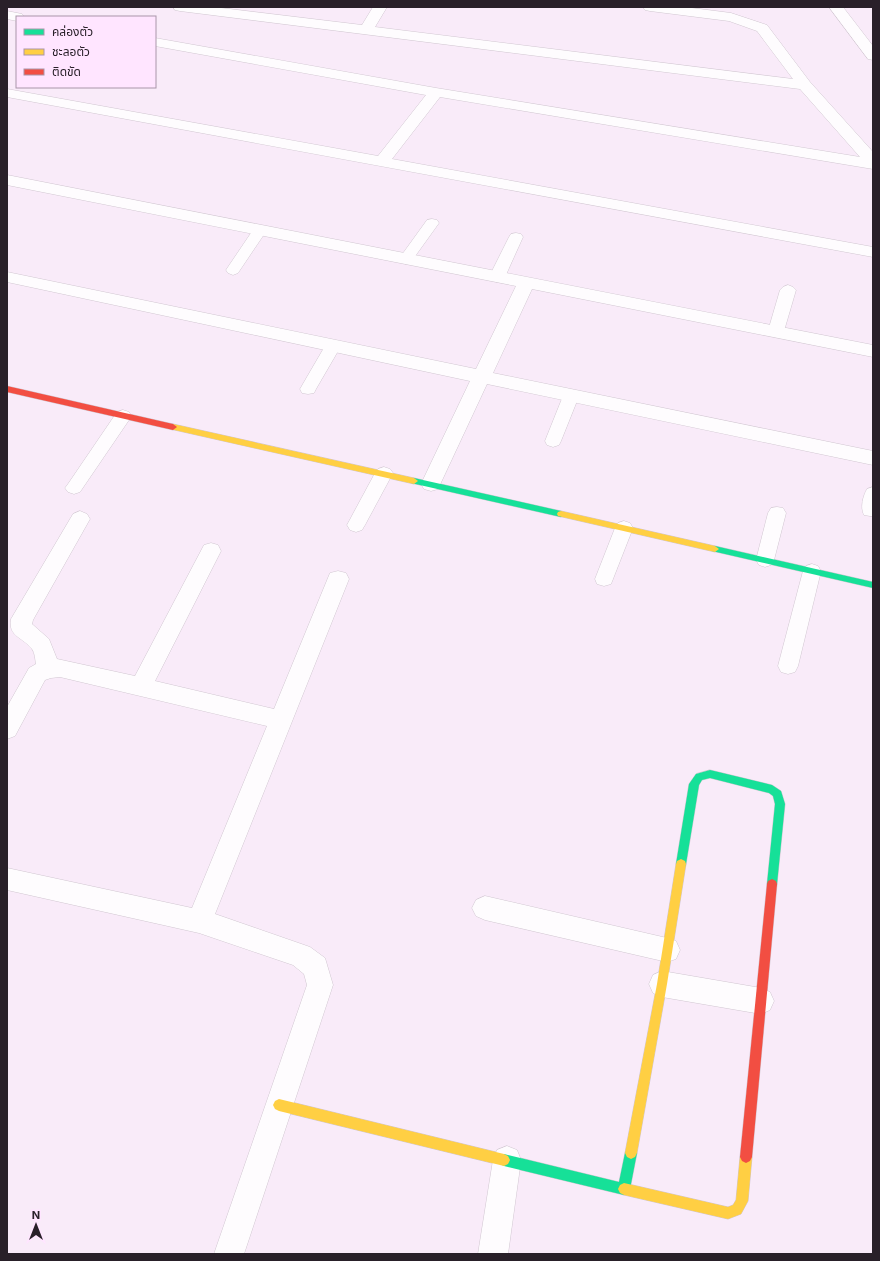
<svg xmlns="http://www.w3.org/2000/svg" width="880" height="1261" font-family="Inter,'Noto Sans Thai',sans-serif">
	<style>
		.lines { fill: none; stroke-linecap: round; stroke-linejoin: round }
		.lane-casing { stroke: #d1c7d1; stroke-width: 1 }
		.street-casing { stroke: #d1c7d1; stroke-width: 1 }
		.fast-casing { stroke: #d1c7d1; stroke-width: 1 }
		.slow-casing { stroke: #d1c7d1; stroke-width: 1 }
		.jam-casing { stroke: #d1c7d1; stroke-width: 1 }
		.lane { fill: #fefcfe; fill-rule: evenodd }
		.street { fill: #fefcfe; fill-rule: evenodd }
		.fast { fill: #16e098; fill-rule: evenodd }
		.slow { fill: #ffcf43; fill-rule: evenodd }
		.jam { fill: #f24e42; fill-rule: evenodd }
	</style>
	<rect width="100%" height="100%" fill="#f9ebf9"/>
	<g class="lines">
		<!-- lane casing -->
		<g class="lane-casing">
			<g id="lane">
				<polygon points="432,219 437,220 439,223 411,262 406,264 401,262 399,259 401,256 427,220"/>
				<polygon points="260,226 265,227 267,230 238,273 233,275 228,273 226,270 228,267 255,227"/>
				<polygon points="516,233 521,234 523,237 505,277 502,280 497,282 492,280 489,277 509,237 511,234"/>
				<polygon points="788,285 793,287 796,290 784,331 782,335 776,336 770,335 768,331 780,290 783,287"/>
				<polygon points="333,341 339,342 341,346 316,389 314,393 308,394 302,393 300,389 325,346 327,342"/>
				<polygon points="571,390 577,392 579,396 561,441 559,445 553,447 547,445 545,441 563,396 565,392"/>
				<polygon points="123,410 129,412 131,416 129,420 80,492 74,494 68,492 65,488 68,484 117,412"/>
				<polygon points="384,467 390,469 393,473 365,525 362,530 356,532 350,530 347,525 375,473 378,469"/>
				<path d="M873,487v29h-3l-6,-1c-4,-8 -1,-19 3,-26z"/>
				<polygon points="777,507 783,508 786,513 774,560 771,565 765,567 759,565 756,560 768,513 771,508"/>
				<polygon points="624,521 630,523 633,528 613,579 611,584 604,586 597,584 595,579 615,528 618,523"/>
				<polygon points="812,564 818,566 821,571 798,666 795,672 788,674 781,672 778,666 803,571 806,566"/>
			</g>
		</g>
		<!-- street casing -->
		<g class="street-casing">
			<g id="street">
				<polygon points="173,7 213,7 362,25 373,7 387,7 375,27 793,79 757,31 729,21 650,11 645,10 643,7 684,7 731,13 767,25 810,82 873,152 873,169 440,97 392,159 873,247 873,257 7,97 7,89 378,156 426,95 155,46 155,38 436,88 860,157 800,89 180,11 175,10"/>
				<polygon points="829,7 843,7 873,46 873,60 868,59"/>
				<polygon points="7,11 22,14 24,17 17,17 17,21 7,19"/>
				<polygon points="7,175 873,345 873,357 532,289 493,373 873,451 873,465 487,384 438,489 431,491 424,489 421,484 470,381 7,282 7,272 476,369 516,286 7,185"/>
				<path d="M80,511l7,3 3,5 -57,101 -1,4 17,15 8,20 78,17 69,-131 7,-2 7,2 3,6 -66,130 119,28 56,-136 8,-2 8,2 3,6 -134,335 95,33 15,11 8,27 -89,269h-30l93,-269 -3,-11 -11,-9 -94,-32 -192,-43v-22l185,40 75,-182 -207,-49 -9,1 -6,2 -30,56 -8,3v-32l22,-39 7,-4c-1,-5 -1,-11 -4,-15 -9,-12 -24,-12 -21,-30l62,-105z"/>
				<polygon points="485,896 667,938 676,941 680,950 676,959 667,962 485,920 476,916 472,908 476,900"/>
				<polygon points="662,971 761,988 770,992 774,1001 770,1010 761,1014 662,997 653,993 649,984 653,975"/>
				<polygon points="507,1146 517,1150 521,1160 508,1254 478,1254 493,1160 497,1150"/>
			</g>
		</g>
		<!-- fast casing -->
		<g class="fast-casing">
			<g id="fast">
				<polygon points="414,478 561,511 565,514 561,517 411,483 410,481 411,479"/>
				<polygon points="715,546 873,582 873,588 712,551 711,549"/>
				<polygon points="710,770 772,785 781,791 785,804 777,884 776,887 772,889 768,887 767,884 775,804 773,796 769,793 710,778 702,780 699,785 686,864 685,867 681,869 677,867 676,864 689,784 696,774"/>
				<polygon points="631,1147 635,1149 637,1153 630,1189 628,1193 624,1195 504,1166 500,1164 498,1160 500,1156 504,1154 619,1182 625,1153 627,1149"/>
			</g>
		</g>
		<!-- slow casing -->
		<g class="slow-casing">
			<g id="slow">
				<polygon points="173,424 414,478 418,481 414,484 170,429 169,427 170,425"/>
				<polygon points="561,511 715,546 719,549 715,552 558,516 557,514 558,512"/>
				<polygon points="681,859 685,861 686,864 667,984 637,1153 635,1157 631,1159 627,1157 625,1153 657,984 676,864 677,861"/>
				<polygon points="279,1099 504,1154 508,1156 510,1160 508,1164 504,1166 279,1111 275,1109 273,1105 275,1101"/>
				<polygon points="746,1151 750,1153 752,1157 748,1201 741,1214 728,1219 624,1195 620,1193 618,1189 620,1185 624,1183 728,1207 733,1205 736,1200 740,1157 742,1153"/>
			</g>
		</g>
		<!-- jam casing -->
		<g class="jam-casing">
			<g id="jam">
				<polygon points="7,386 173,424 177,427 173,430 7,392"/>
				<polygon points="772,879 776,881 777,884 752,1157 750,1161 746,1163 742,1161 740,1157 767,884 768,881"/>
			</g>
		</g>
		<!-- lane -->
		<use href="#lane" class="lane"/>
		<!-- street -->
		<use href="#street" class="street"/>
		<!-- fast -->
		<use href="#fast" class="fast"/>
		<!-- slow -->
		<use href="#slow" class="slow"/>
		<!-- jam -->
		<use href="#jam" class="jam"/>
	</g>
	<!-- border -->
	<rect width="880" height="1261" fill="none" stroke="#292029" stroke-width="16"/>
	<!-- legend -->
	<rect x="16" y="16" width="140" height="72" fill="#ffe5ff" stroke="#a996a9"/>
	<rect x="24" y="29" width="20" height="6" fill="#16e098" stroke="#a996a9"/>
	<text x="52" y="36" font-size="12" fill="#292029">คล่องตัว</text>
	<rect x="24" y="49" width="20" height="6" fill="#ffcf43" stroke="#a996a9"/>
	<text x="52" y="56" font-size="12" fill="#292029">ชะลอตัว</text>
	<rect x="24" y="69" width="20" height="6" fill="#f24e42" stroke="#a996a9"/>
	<text x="52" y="76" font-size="12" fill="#292029">ติดขัด</text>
	<!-- north arrow -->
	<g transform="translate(36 1225)" stroke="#ffe5ff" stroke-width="3" paint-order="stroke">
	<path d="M0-3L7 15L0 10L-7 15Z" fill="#292029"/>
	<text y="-6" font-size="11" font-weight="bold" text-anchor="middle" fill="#292029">N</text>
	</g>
</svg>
